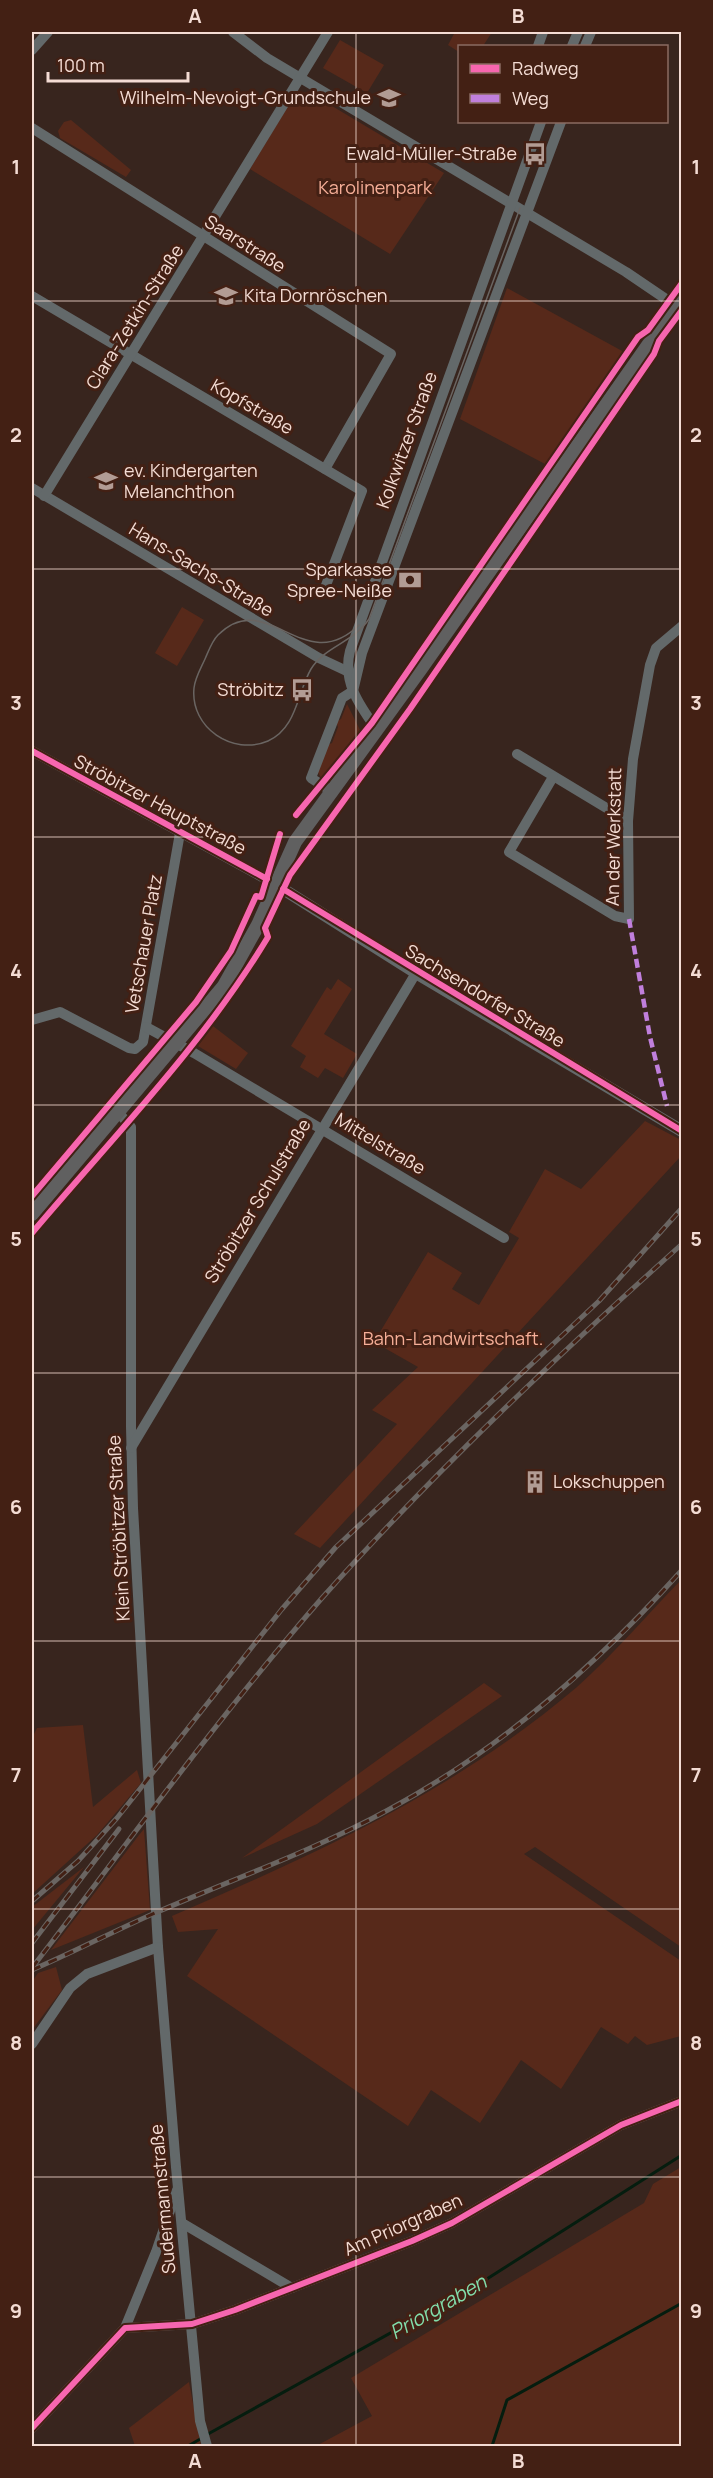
<svg xmlns="http://www.w3.org/2000/svg" width="713" height="2478" font-family="Manrope,sans-serif">
	<style>
		.green { fill: #57291a }
		.lines { fill: none; stroke-linecap: round; stroke-linejoin: round }
		.stream { stroke: #051d0f; stroke-width: 3 }
		.minor { stroke: #63696a; stroke-width: 10 }
		.tertiary { stroke: #63696a; stroke-width: 12 }
		.secondary { stroke: #606060; stroke-width: 14 }
		.tram { stroke: #6a6562; stroke-width: 1.5 }
		.rail-casing { stroke: #6a6562; stroke-width: 5 }
		.rail { stroke: #432014; stroke-width: 3; stroke-dasharray: 9; stroke-linecap: butt }
		.quiet { stroke: #c07fdc; stroke-width: 4.5; stroke-dasharray: 9 4.5; stroke-linecap: butt }
		.cycleway-casing { stroke: #432014; stroke-width: 10 }
		.cycleway { stroke: #f766af; stroke-width: 6 }
		.grid { fill: none; stroke: #f4dcd4; stroke-width: 1.5; stroke-opacity: 0.55 }
		.labels { text-anchor: middle; stroke-width: 6; stroke-linejoin: round; paint-order: stroke }
		.poi-label { font-size: 18px; fill: #f4dcd4; stroke: #432014; text-anchor: end }
		.park-label { font-size: 18px; fill: #f7af98; stroke: #432014 }
		.street-label { font-size: 18px; fill: #f4dcd4; stroke: #432014 }
		.water-label { font-size: 20px; font-style: italic; fill: #82ddab; stroke: #432014 }
		.neatline { fill: none; stroke: #f4dcd4; stroke-width: 2 }
		.grid-label { font-size: 20px; text-anchor: middle; font-weight: bold; fill: #f4dcd4 }
	</style>
	<rect width="100%" height="100%" fill="#38251e"/>
	<!-- green -->
	<g class="green">
		<polygon points="455,32 492,32 483,46 460,46 459,52 448,45"/>
		<polygon points="340,40 384,65 367,93 323,68"/>
		<polygon points="297,91 312,94 444,173 390,254 250,169"/>
		<polygon points="71,120 131,170 126,177 60,138 58,131 64,122"/>
		<polygon points="507,288 624,352 545,464 460,419"/>
		<polygon points="182,607 204,620 177,666 155,653"/>
		<polygon points="347,704 360,730 323,781 317,771 327,745 332,743 338,727 336,721 341,719"/>
		<polygon points="338,979 352,989 324,1034 357,1054 343,1078 325,1068 318,1078 300,1067 306,1056 291,1046 327,987 331,990"/>
		<polygon points="213,1026 248,1053 236,1069 198,1046"/>
		<polygon points="645,1121 681,1140 681,1156 320,1548 294,1534 397,1424 372,1410 418,1367 374,1342 428,1252 462,1273 452,1289 479,1305 519,1238 509,1232 545,1169 581,1189"/>
		<path d="M681,1580v367l-146,-100 -11,7 157,107v75l-34,9 -12,-9 -7,8 -27,-17 -40,62 -40,-29 -41,63 -49,-33 -23,36 -221,-150 31,-47 -40,3 -6,-16c146,-63 283,-125 405,-229 37,-33 70,-72 104,-107z"/>
		<polygon points="484,1683 502,1696 317,1824 242,1858"/>
		<polygon points="83,1725 93,1807 137,1770 141,1783 97,1835 32,1894 32,1738 37,1728"/>
		<polygon points="144,1829 150,1910 51,1950 139,1835"/>
		<polygon points="84,1867 32,1930 32,1907"/>
		<polygon points="56,1967 62,1990 32,2030 32,1982 38,1973"/>
		<polygon points="681,2167 681,2446 316,2446 372,2416 351,2378 644,2203 653,2184"/>
		<polygon points="189,2382 201,2446 135,2446 129,2428"/>
	</g>
	<g class="lines">
		<!-- stream -->
		<g class="stream">
			<polyline points="208,2434 479,2284 682,2155"/>
			<polyline points="188,2446 202,2438"/>
			<polyline points="492,2446 507,2400 682,2303"/>
		</g>
		<!-- minor -->
		<g class="minor">
			<polyline points="233,32 267,58 626,272 682,310"/>
			<polyline points="538,46 543,32"/>
			<polyline points="572,46 578,32"/>
			<polyline points="585,46 591,32"/>
			<polyline points="32,50 48,32"/>
			<polyline points="32,128 391,354 325,469"/>
			<polyline points="32,296 362,491 323,593"/>
			<polyline points="32,488 319,658 353,674"/>
			<polyline points="44,496 328,32"/>
			<path d="M377,730c-17,-24 -35,-48 -27,-79l191,-529"/>
			<polyline points="32,751 275,884"/>
			<polyline points="517,754 628,821"/>
			<polyline points="553,777 509,852 615,916 629,919 628,821 633,759 650,665 656,648 682,626"/>
			<polyline points="331,791 311,778 342,698 353,691 362,653 561,122"/>
			<polyline points="32,1020 60,1012 129,1048 135,1049 143,1042 180,833"/>
			<polyline points="146,1027 194,1053 504,1238"/>
			<polyline points="118,1112 131,1127 131,1427 133,1508 158,1947 176,2167 200,2421 207,2446"/>
			<polyline points="131,1448 416,973"/>
			<polyline points="32,2044 70,1988 87,1974 158,1947"/>
			<polyline points="182,2223 292,2288"/>
			<polyline points="125,2328 192,2324 235,2310 412,2241 452,2223 621,2125 682,2101"/>
			<polyline points="32,2428 125,2328 156,2252 177,2190"/>
		</g>
		<!-- tertiary -->
		<polyline class="tertiary" points="275,884 416,973 682,1131"/>
		<!-- secondary -->
		<polyline class="secondary" points="32,1214 224,986 258,925 295,842 420,670 682,297"/>
		<!-- tram -->
		<path class="tram" d="M359,625c-55,54 -92,-39 -141,10 -6,6 -9,15 -13,24 -4,9 -10,19 -11,29 -4,40 39,68 74,53 29,-13 29,-48 43,-72 14,-23 42,-26 58,-50l151,-411"/>
		<!-- rail casing -->
		<g class="rail-casing">
			<g id="rail">
				<polyline points="32,1901 78,1861 117,1818 282,1609 336,1547 599,1301 682,1208"/>
				<polyline points="32,1943 119,1829"/>
				<path d="M32,1968c95,-124 187,-252 290,-370 112,-126 234,-241 360,-354"/>
				<path d="M32,1970c42,-18 82,-39 123,-57 78,-34 158,-62 233,-103 113,-61 208,-144 294,-240"/>
			</g>
		</g>
		<!-- rail -->
		<use href="#rail" class="rail"/>
		<!-- quiet -->
		<polyline class="quiet" points="629,919 650,1037 667,1106"/>
		<!-- cycleway casing -->
		<g class="cycleway-casing">
			<g id="cycleway">
				<polyline points="32,751 267,879"/>
				<polyline points="296,815 372,723 638,337 648,330 682,283"/>
				<polyline points="283,889 682,1131"/>
				<polyline points="32,1196 196,1002 231,951 256,896 261,897 280,834"/>
				<path d="M32,1233c81,-96 171,-188 236,-296l-3,-9 25,-53 120,-166 244,-355 5,-13 23,-31"/>
				<polyline points="32,2428 125,2328 192,2324 235,2310 412,2241 452,2223 621,2125 682,2101"/>
			</g>
		</g>
		<!-- cycleway -->
		<use href="#cycleway" class="cycleway"/>
	</g>
	<!-- grid -->
	<path class="grid" d="M356,32v2414M32,301h650M32,569h650M32,837h650M32,1105h650M32,1373h650M32,1641h650M32,1909h650M32,2177h650"/>
	<!-- icons -->
	<defs>
		<g id="school-bare" transform="scale(1.8)"><path d="M0-5L7-2L0 1L-7-2ZM-4 1L0 2.5L4 1V4Q0 6-4 4Z" fill="#b29c94" stroke="#432014" stroke-width="2.5" paint-order="stroke"/></g>
		<g id="bus-bare" transform="scale(1.8)"><path d="M-5-6H5V4H4V6H2V4H-2V6H-4V4H-5ZM-3.5-4V0h7V-4ZM-3.5 1.2v1.5H-2V1.2ZM2 1.2v1.5H3.5V1.2Z" fill="#b29c94" stroke="#432014" stroke-width="2.5" paint-order="stroke"/></g>
		<g id="bank-bare" transform="scale(1.8)"><path d="M-6-4H6V4H-6ZM0-2.3a2.3 2.3 0 1 0 0 4.6a2.3 2.3 0 1 0 0-4.6Z" fill="#b29c94" stroke="#432014" stroke-width="2.5" paint-order="stroke"/></g>
		<g id="building-bare" transform="scale(1.8)"><path d="M-4-6H4V6H1V3H-1V6H-4ZM-2.5-4.3h1.7v1.8h-1.7ZM.8-4.3h1.7v1.8H.8ZM-2.5-1h1.7V.8h-1.7ZM.8-1h1.7V.8H.8Z" fill="#b29c94" stroke="#432014" stroke-width="2.5" paint-order="stroke"/></g>
	</defs>
	<g fill-rule="evenodd">
		<use href="#school-bare" x="389" y="98"/>
		<use href="#bus-bare" x="535" y="154"/>
		<use href="#school-bare" x="226" y="296"/>
		<use href="#school-bare" x="106" y="481"/>
		<use href="#bank-bare" x="410" y="580"/>
		<use href="#bus-bare" x="302" y="690"/>
		<use href="#building-bare" x="535" y="1482"/>
	</g>
	<g class="labels">
		<!-- poi labels -->
		<g class="poi-label">
			<text x="371" y="104">Wilhelm-Nevoigt-Grundschule</text>
			<text x="517" y="160">Ewald-Müller-Straße</text>
			<text x="244" y="302" text-anchor="start">Kita Dornröschen</text>
			<text x="124" y="477" text-anchor="start">ev. Kindergarten<tspan x="124" dy="21">Melanchthon</tspan></text>
			<text x="392" y="576">Sparkasse<tspan x="392" dy="21">Spree-Neiße</tspan></text>
			<text x="284" y="696">Ströbitz</text>
			<text x="553" y="1488" text-anchor="start">Lokschuppen</text>
		</g>
		<!-- park labels -->
		<g class="park-label">
			<text x="375" y="194">Karolinenpark</text>
			<text x="453" y="1345">Bahn-Landwirtschaft.</text>
		</g>
		<!-- street labels -->
		<g class="street-label">
			<text transform="translate(245 244) rotate(32)" y="6">Saarstraße</text>
			<text transform="translate(135 317) rotate(-58)" y="6">Clara-Zetkin-Straße</text>
			<text transform="translate(252 407) rotate(30)" y="6">Kopfstraße</text>
			<text transform="translate(407 440) rotate(-70)" y="6">Kolkwitzer Straße</text>
			<text transform="translate(201 570) rotate(31)" y="6">Hans-Sachs-Straße</text>
			<text transform="translate(160 805) rotate(28)" y="6">Ströbitzer Hauptstraße</text>
			<text transform="translate(614 837) rotate(-89)" y="6">An der Werkstatt</text>
			<text transform="translate(144 944) rotate(-80)" y="6">Vetschauer Platz</text>
			<text transform="translate(485 996) rotate(31)" y="6">Sachsendorfer Straße</text>
			<text transform="translate(380 1144) rotate(31)" y="6">Mittelstraße</text>
			<text transform="translate(258 1201) rotate(-59)" y="6">Ströbitzer Schulstraße</text>
			<text transform="translate(119 1528) rotate(-93)" y="6">Klein Ströbitzer Straße</text>
			<text transform="translate(163 2199) rotate(-95)" y="6">Sudermannstraße</text>
			<text transform="translate(403 2225) rotate(-24)" y="6">Am Priorgraben</text>
		</g>
		<!-- water labels -->
		<g class="water-label">
			<text transform="translate(438 2307) rotate(-30)" y="7">Priorgraben</text>
		</g>
	</g>
	<!-- border -->
	<rect width="713" height="2478" fill="none" stroke="#432014" stroke-width="66"/>
	<!-- legend -->
	<rect x="458" y="45" width="210" height="78" fill="#432014" stroke="#8a6b61" stroke-width="1.5"/>
	<rect x="470" y="64" width="30" height="9" fill="#f766af" stroke="#8a6b61" stroke-width="1.5"/>
	<text x="512" y="75" font-size="18" fill="#f4dcd4">Radweg</text>
	<rect x="470" y="94" width="30" height="9" fill="#c07fdc" stroke="#8a6b61" stroke-width="1.5"/>
	<text x="512" y="105" font-size="18" fill="#f4dcd4">Weg</text>
	<!-- scale -->
	<path d="M48 72v9h140v-9" fill="none" stroke="#f4dcd4" stroke-width="3"/>
	<text x="57" y="72" font-size="18" fill="#f4dcd4" stroke="#432014" stroke-width="4.5" paint-order="stroke">100 m</text>
	<rect x="33" y="33" width="647" height="2412" class="neatline"/>
	<g class="grid-label">
		<text x="195" y="23">A</text>
		<text x="518" y="23">B</text>
		<text x="16" y="174">1</text>
		<text x="696" y="174">1</text>
		<text x="16" y="442">2</text>
		<text x="696" y="442">2</text>
		<text x="16" y="710">3</text>
		<text x="696" y="710">3</text>
		<text x="16" y="978">4</text>
		<text x="696" y="978">4</text>
		<text x="16" y="1246">5</text>
		<text x="696" y="1246">5</text>
		<text x="16" y="1514">6</text>
		<text x="696" y="1514">6</text>
		<text x="16" y="1782">7</text>
		<text x="696" y="1782">7</text>
		<text x="16" y="2050">8</text>
		<text x="696" y="2050">8</text>
		<text x="16" y="2318">9</text>
		<text x="696" y="2318">9</text>
		<text x="195" y="2468">A</text>
		<text x="518" y="2468">B</text>
	</g>
</svg>
